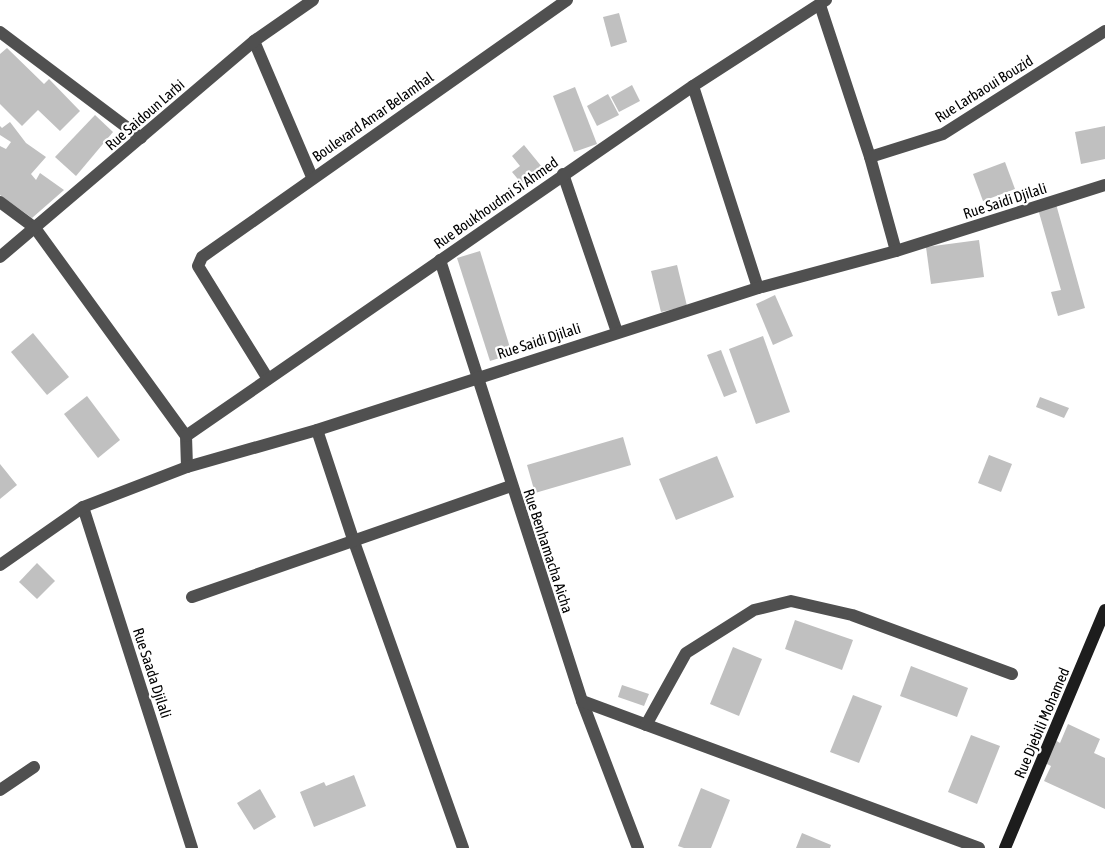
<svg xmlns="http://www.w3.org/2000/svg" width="1105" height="848" font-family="'Asap Condensed',sans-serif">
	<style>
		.building { fill: #c0c0c0 }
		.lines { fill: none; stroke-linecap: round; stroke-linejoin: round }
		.street { stroke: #505050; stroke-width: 12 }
		.secondary { stroke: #1d1d1d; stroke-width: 12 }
		.labels { text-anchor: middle; stroke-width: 4.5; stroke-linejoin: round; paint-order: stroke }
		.street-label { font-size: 15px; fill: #000; stroke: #fff }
	</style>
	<rect width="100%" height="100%" fill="#fff"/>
	<!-- building -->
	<g class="building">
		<polygon points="619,13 627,42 611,47 603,17"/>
		<polygon points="7,48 44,84 49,79 80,111 60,131 38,110 22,126 0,104 0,54"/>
		<polygon points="632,85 640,101 619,112 611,97"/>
		<polygon points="575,87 597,144 574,152 553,96"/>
		<polygon points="608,94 619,115 597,126 587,106"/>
		<polygon points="95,115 113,132 76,176 55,157"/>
		<polygon points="10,122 26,143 46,157 31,174 36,180 40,173 64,190 32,218 0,195 0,146 6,149 11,142 0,135 0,126 2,128"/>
		<polygon points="1105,126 1105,159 1081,164 1075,132"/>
		<polygon points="524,145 546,172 526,189 512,172 520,166 512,156"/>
		<polygon points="1005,162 1015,189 983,201 973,174"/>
		<polygon points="1056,204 1085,308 1058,316 1051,292 1061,290 1038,209"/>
		<polygon points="979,240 984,277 931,284 926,247"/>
		<polygon points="480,251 512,354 490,361 457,258"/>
		<polygon points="677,265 687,306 661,312 651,271"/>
		<polygon points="775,295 793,336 773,345 756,304"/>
		<polygon points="33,333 69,377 47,395 11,352"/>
		<polygon points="763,336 790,412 756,424 729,349"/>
		<polygon points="721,350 737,392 724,397 707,355"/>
		<polygon points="87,396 120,440 98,458 64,414"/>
		<polygon points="1040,397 1069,408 1064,418 1036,407"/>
		<polygon points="623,437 631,465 535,493 527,465"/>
		<polygon points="989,455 1012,464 1001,492 978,483"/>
		<polygon points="717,456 734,497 676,520 659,479"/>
		<polygon points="0,464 17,485 0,499"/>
		<polygon points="37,563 55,581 37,599 19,582"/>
		<polygon points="795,620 853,640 842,670 785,649"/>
		<polygon points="733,647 762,659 739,716 710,704"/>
		<polygon points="911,666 968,688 957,717 900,696"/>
		<polygon points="622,685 649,694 644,706 618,697"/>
		<polygon points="853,695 882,706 859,763 830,752"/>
		<polygon points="1068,724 1100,739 1094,753 1105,758 1105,809 1044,781 1051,766 1045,763 1055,740 1060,743"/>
		<polygon points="971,735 1000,746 977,804 948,792"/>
		<polygon points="354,775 366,806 314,827 300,792 324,782 326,786"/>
		<polygon points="701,788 730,800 711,848 684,848 678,846"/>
		<polygon points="260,789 276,817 254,830 237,803"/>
		<polygon points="802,833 831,845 830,848 796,848"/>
	</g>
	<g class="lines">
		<!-- street -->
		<g class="street">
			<polyline points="820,5 870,157 896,251"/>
			<polyline points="0,32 141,138"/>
			<polyline points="254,41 312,177"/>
			<polyline points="693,86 758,288"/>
			<polyline points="870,157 943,134 1105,31"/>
			<polyline points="563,174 617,332"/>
			<polyline points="0,202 35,228 186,436 187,467"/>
			<polyline points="0,257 254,41 313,0"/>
			<polyline points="440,260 582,701 638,848"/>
			<polyline points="268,379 198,266 202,257 567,0"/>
			<polyline points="317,430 353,539 463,848"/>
			<polyline points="186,436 693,86 826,0"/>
			<polyline points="83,507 192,848"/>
			<polyline points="0,565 83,507 187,467 317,430 758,288 896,251 1105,185"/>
			<polyline points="192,597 511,486"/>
			<polyline points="582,701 979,848"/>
			<polyline points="646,725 686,653 754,610 791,601 852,615 1012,674"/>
			<polyline points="0,790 34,767"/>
		</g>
		<!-- secondary -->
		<polyline class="secondary" points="1005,848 1105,610"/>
	</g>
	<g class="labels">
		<!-- street labels -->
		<g class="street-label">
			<text transform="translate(984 89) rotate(-32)" y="5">Rue Larbaoui Bouzid</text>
			<text transform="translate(145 115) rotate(-41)" y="5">Rue Saidoun Larbi</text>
			<text transform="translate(373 117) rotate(-35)" y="5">Boulevard Amar Belamhal</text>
			<text transform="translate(1005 201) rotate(-18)" y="5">Rue Saidi Djilali</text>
			<text transform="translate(496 203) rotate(-35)" y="5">Rue Boukhoudmi Si Ahmed</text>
			<text transform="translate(539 341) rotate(-18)" y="5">Rue Saidi Djilali</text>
			<text transform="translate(548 551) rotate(72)" y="5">Rue Benhamacha Aicha</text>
			<text transform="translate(152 673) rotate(72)" y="5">Rue Saada Djilali</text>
			<text transform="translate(1042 723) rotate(-67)" y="5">Rue Djebili Mohamed</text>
		</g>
	</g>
</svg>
